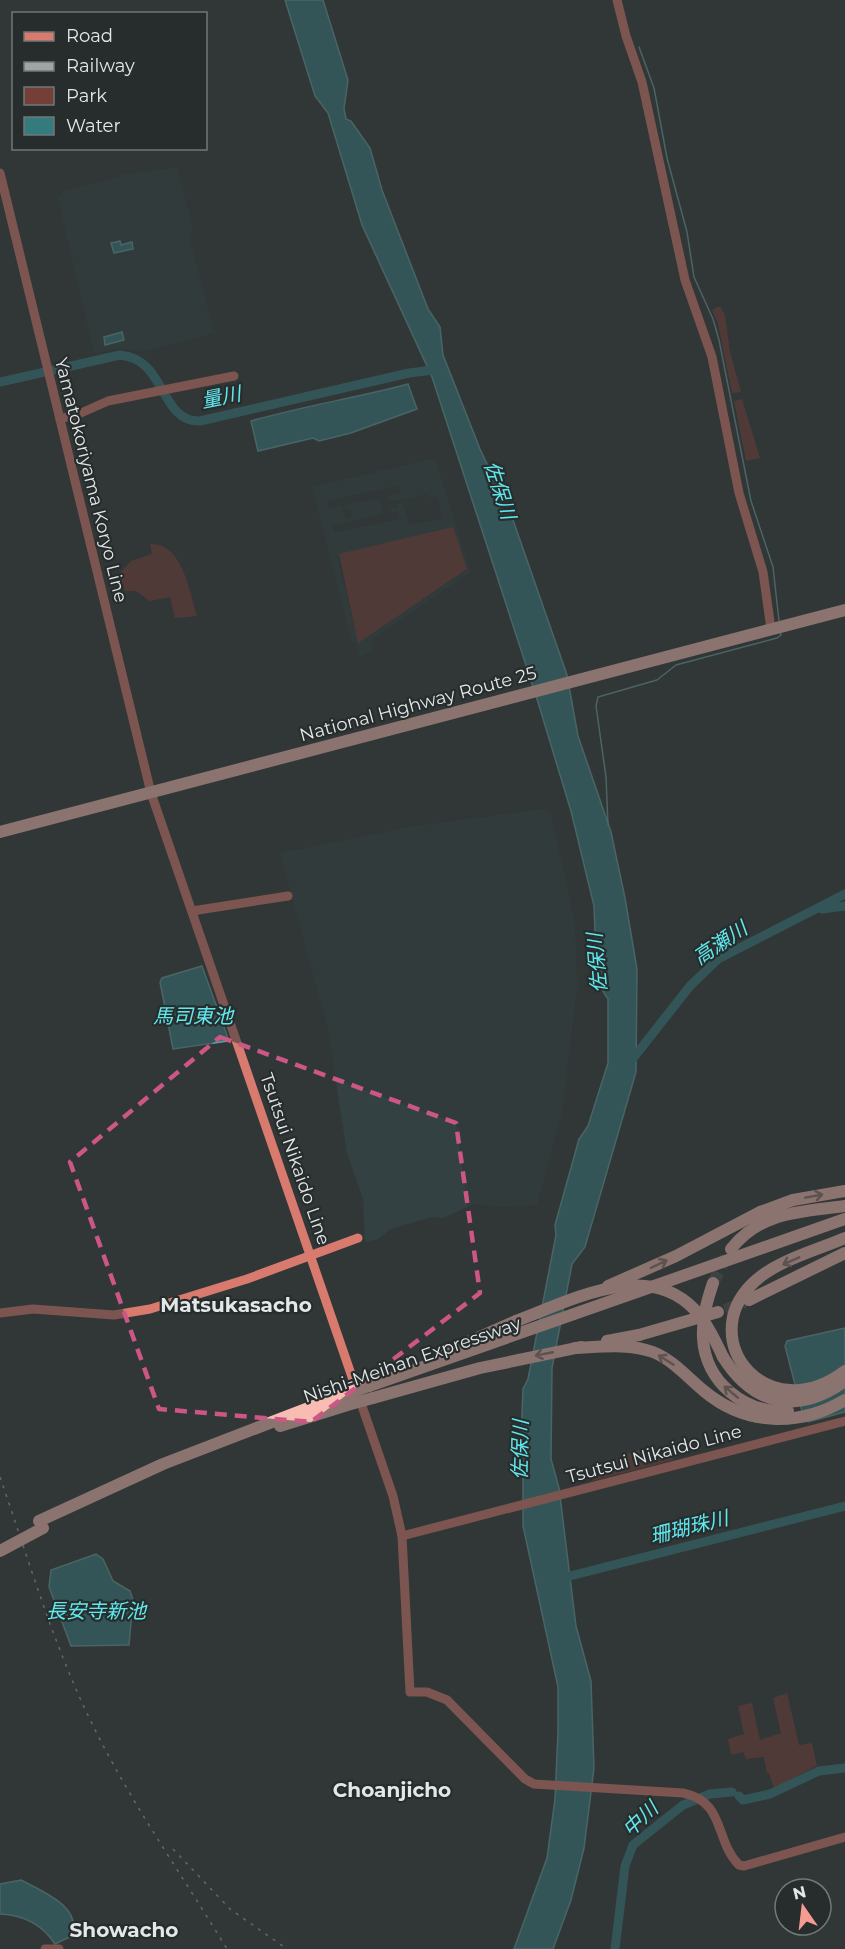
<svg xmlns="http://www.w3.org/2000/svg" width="845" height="1949" font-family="Montserrat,'Noto Sans JP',sans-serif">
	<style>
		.built { fill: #334142; fill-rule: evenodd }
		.green { fill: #743f38 }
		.water { fill: #357b7e; stroke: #699b9e; stroke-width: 1.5 }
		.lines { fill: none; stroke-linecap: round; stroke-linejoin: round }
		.stream { stroke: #699b9e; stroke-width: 1.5 }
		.river { stroke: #357b7e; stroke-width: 9 }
		.highway-tunnel { stroke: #4c5151; stroke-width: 12; stroke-dasharray: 12 6; stroke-linecap: butt }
		.secondary { stroke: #d97a6f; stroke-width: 9 }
		.highway { stroke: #f8bcb3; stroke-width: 12 }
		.rail { stroke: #9fa4a4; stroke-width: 1.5; stroke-dasharray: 3 6; stroke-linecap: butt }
		.highway-bridge { stroke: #f8bcb3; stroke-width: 12 }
		.oneway { stroke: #907470 }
		.marked { fill: none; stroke: #cc5685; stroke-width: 4.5; stroke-dasharray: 12 8; stroke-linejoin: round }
		.labels { text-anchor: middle; stroke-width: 4.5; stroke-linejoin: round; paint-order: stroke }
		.street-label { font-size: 18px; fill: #e3e7e7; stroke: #272d2d }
		.water-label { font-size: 20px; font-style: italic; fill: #60e8ee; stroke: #272d2d }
		.neighbourhood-label { font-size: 20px; font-weight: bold; fill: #e3e7e7; stroke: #272d2d }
	</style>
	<rect width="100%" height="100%" fill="#313737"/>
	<!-- built -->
	<g class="built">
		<polygon points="177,167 193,228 190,239 214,333 144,352 119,348 94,353 58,198 66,191 123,175"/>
		<path d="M435,458l35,114 -99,68 3,10 -14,7 -4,-16 -4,1 -40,-155zM399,485l2,8 -13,3 1,6 38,-8 2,4 8,-2 6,22 -33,7 -8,-22 -6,1 1,5 -7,-4 2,7 6,-1 1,8 -65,14 -2,-7 14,-4 -4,-16 -14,3 -1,-8zM337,556l130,14 -109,72z"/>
		<polygon points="379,498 383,514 349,522 348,518 352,517 350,508 346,509 346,505"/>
		<polygon points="544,809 550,812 569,894 575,927 577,986 562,1113 537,1205 498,1207 474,1204 443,1218 432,1217 401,1226 389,1230 378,1239 365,1242 363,1199 347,1153 328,1030 280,853 409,827"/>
	</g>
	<!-- green -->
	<g class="green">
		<polygon points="717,307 721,307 725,316 730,352 741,392 732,393 718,324 712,310"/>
		<polygon points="742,399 760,458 746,461 734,401"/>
		<polygon points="453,527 467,569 358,643 339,554"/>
		<path d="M150,544c33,-1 39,47 47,72l-22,2 -5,-21 -20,4 -14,-10h-11l-6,-17 12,-13 21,-7z"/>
		<path d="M647,1449l12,2 15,9 -82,21 2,-12c19,-6 33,-19 53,-20z"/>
		<polygon points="787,1693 799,1745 812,1743 817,1766 774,1788 769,1773 767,1773 764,1757 746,1759 743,1752 731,1755 728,1739 744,1734 738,1706 752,1703 760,1740 781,1733 773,1698"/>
	</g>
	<!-- water -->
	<g class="water">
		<polygon points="285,0 323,0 348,80 344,109 346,119 351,121 370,148 382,190 428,309 440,327 443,355 480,449 512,517 567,675 578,736 611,832 625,898 637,969 636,1072 585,1247 572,1264 552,1368 551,1459 559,1488 576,1626 591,1681 594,1768 584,1848 571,1900 553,1949 514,1949 547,1858 555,1799 558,1732 558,1687 523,1526 523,1474 520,1462 523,1389 528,1379 556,1235 555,1225 579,1139 588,1126 608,1063 608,999 597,982 594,906 571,811 537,699 432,377 362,225 328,113 315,96"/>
		<polygon points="120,241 121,245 132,242 133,249 114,253 111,243"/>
		<polygon points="122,332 124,340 105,345 104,337"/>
		<path d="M408,384l9,25 -66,24 -32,8 -6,-3 -55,13 -7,-30c52,-15 105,-23 157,-37z"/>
		<polygon points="202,966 229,1041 173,1049 160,982 162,978"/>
		<polygon points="845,1328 845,1412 808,1422 804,1419 785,1346 787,1341"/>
		<polygon points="96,1554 103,1559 113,1581 130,1591 133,1600 129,1645 71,1646 49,1587 51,1570"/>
		<path d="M21,1880c20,11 65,28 49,57l-15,7c-13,-20 -33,-29 -55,-30v-30z"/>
	</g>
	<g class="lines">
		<!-- stream -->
		<g class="stream">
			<polyline points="639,47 654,88 667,158 687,232 694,277 713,319 719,340 751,501 773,567 779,621"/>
			<polyline points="608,825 606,777 596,706 598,697 657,680 676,665 777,638 781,635 780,631"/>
		</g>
		<!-- river -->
		<g class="river">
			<path d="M0,382l120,-27c47,4 39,67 80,66l209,-48 32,-4"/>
			<polyline points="822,909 845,906"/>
			<polyline points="631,1061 690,986 718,959 845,894"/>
			<polyline points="560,1581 566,1577 845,1506"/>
			<polyline points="739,1796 743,1800 770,1794 819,1771 845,1768"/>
			<polyline points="615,1949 625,1866 633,1845 683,1805 710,1794 732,1792"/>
		</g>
		<!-- highway-tunnel -->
		<g class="highway-tunnel">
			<polyline points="713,1283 726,1257"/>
			<polyline points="725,1310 745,1302"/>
		</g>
		<!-- secondary -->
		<g class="secondary">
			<polyline points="617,0 626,36 642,82 685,280 712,357 739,493 763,572 771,629"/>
			<path d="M0,173l151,620 242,703 9,40 8,156h17l20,8 78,79 9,5 149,9c43,9 31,47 56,72l5,1 101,-29"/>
			<polyline points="60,419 81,413 108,401 234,376"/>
			<polyline points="192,911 288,896"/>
			<polyline points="0,1313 33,1309 114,1315 150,1309 247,1279 358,1238"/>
			<polyline points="402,1536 845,1421"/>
			<polyline points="45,1949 59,1949"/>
		</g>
		<!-- highway -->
		<g class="highway">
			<polyline points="0,832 845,610"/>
			<path d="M845,1238c-30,13 -71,23 -94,47 -55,57 17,144 94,86"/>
			<path d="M731,1249c30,-38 70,-37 114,-43"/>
			<path d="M713,1283c-6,18 -11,35 -10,55 2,44 42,76 85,73"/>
			<polyline points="608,1286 676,1256 760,1212 793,1200 845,1191"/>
			<polyline points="749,1300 845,1253"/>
			<polyline points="607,1341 639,1335"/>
			<path d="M575,1348c25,-1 54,-5 78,4 20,8 34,25 51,39 42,35 95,36 141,9"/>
			<polyline points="444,1353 516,1321"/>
			<path d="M723,1357c31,49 75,58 122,24"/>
			<polyline points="369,1386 845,1219"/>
			<polyline points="373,1398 480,1368 581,1347"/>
			<polyline points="280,1426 354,1403"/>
			<polyline points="39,1521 163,1464 350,1392"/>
		</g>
		<!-- rail -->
		<g class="rail">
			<path d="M0,1477c27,78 50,157 85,232 39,84 94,161 142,240"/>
			<polyline points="173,1849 230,1909 287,1949"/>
		</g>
		<!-- highway-bridge -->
		<g class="highway-bridge">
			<path d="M516,1321c54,-20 130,-62 178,-12 13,14 21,31 29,48"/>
			<polyline points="639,1335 718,1312"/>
			<polyline points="350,1392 369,1386"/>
			<polyline points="354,1403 373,1398"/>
			<polyline points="0,1551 43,1528"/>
		</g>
	</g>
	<!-- one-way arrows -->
	<defs><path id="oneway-shaft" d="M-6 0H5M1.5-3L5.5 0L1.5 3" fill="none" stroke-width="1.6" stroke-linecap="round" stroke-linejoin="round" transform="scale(1.5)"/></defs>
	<g class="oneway">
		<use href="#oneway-shaft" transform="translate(814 1196) rotate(-10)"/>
		<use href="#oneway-shaft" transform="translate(791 1261) rotate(156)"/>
		<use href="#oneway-shaft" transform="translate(659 1264) rotate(-25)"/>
		<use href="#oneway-shaft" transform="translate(544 1354) rotate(169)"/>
		<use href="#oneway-shaft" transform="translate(666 1360) rotate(-148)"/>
		<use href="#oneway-shaft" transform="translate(731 1392) rotate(-140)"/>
	</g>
	<!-- marked area -->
	<path d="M0 0H845V1949H0ZM220,1037l236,86 24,170 -169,129 -152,-13 -89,-247z" fill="#313737" fill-opacity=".55" fill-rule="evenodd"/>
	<path class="marked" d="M220,1037l236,86 24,170 -169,129 -152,-13 -89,-247z"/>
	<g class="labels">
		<!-- street labels -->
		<g class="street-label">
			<text transform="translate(91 480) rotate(76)" y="6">Yamatokoriyama Koryo Line</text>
			<text transform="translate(418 704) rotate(-15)" y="6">National Highway Route 25</text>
			<text transform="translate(295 1159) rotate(71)" y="6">Tsutsui Nikaido Line</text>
			<text transform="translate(412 1360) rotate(-19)" y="6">Nishi-Meihan Expressway</text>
			<text transform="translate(654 1454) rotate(-15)" y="6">Tsutsui Nikaido Line</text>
		</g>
		<!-- water labels -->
		<g class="water-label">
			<text transform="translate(221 397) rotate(-11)" y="7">量川</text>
			<text transform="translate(500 490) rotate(72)" y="7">佐保川</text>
			<text transform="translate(720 943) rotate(-34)" y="7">高瀬川</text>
			<text transform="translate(597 963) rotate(-95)" y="7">佐保川</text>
			<text x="193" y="1023">馬司東池</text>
			<text transform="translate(520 1450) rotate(-89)" y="7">佐保川</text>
			<text transform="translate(689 1527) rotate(-14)" y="7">珊瑚珠川</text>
			<text x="96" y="1618">長安寺新池</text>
			<text transform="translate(640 1819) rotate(-43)" y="7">中川</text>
		</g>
		<!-- neighbourhood labels -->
		<g class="neighbourhood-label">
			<text x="236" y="1312">Matsukasacho</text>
			<text x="392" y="1797">Choanjicho</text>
			<text x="124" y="1937">Showacho</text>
		</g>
	</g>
	<!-- legend -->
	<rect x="12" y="12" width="195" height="138" fill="#272d2d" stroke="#727777" stroke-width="1.5"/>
	<rect x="24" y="32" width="30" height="9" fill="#d97a6f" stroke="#727777" stroke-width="1.5"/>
	<text x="66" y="42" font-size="18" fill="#e3e7e7">Road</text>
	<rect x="24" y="62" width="30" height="9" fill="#9fa4a4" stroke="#727777" stroke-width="1.5"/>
	<text x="66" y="72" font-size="18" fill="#e3e7e7">Railway</text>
	<rect x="24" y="87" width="30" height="18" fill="#743f38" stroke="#727777" stroke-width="1.5"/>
	<text x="66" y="102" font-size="18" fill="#e3e7e7">Park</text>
	<rect x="24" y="117" width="30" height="18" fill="#357b7e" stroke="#727777" stroke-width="1.5"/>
	<text x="66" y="132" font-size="18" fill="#e3e7e7">Water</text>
	<!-- north arrow -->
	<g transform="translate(803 1907) rotate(346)"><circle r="28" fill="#272d2d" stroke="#727777" stroke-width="1.5"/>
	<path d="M0-4.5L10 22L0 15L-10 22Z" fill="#f59c90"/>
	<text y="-9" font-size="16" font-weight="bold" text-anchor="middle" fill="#e3e7e7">N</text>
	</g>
</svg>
